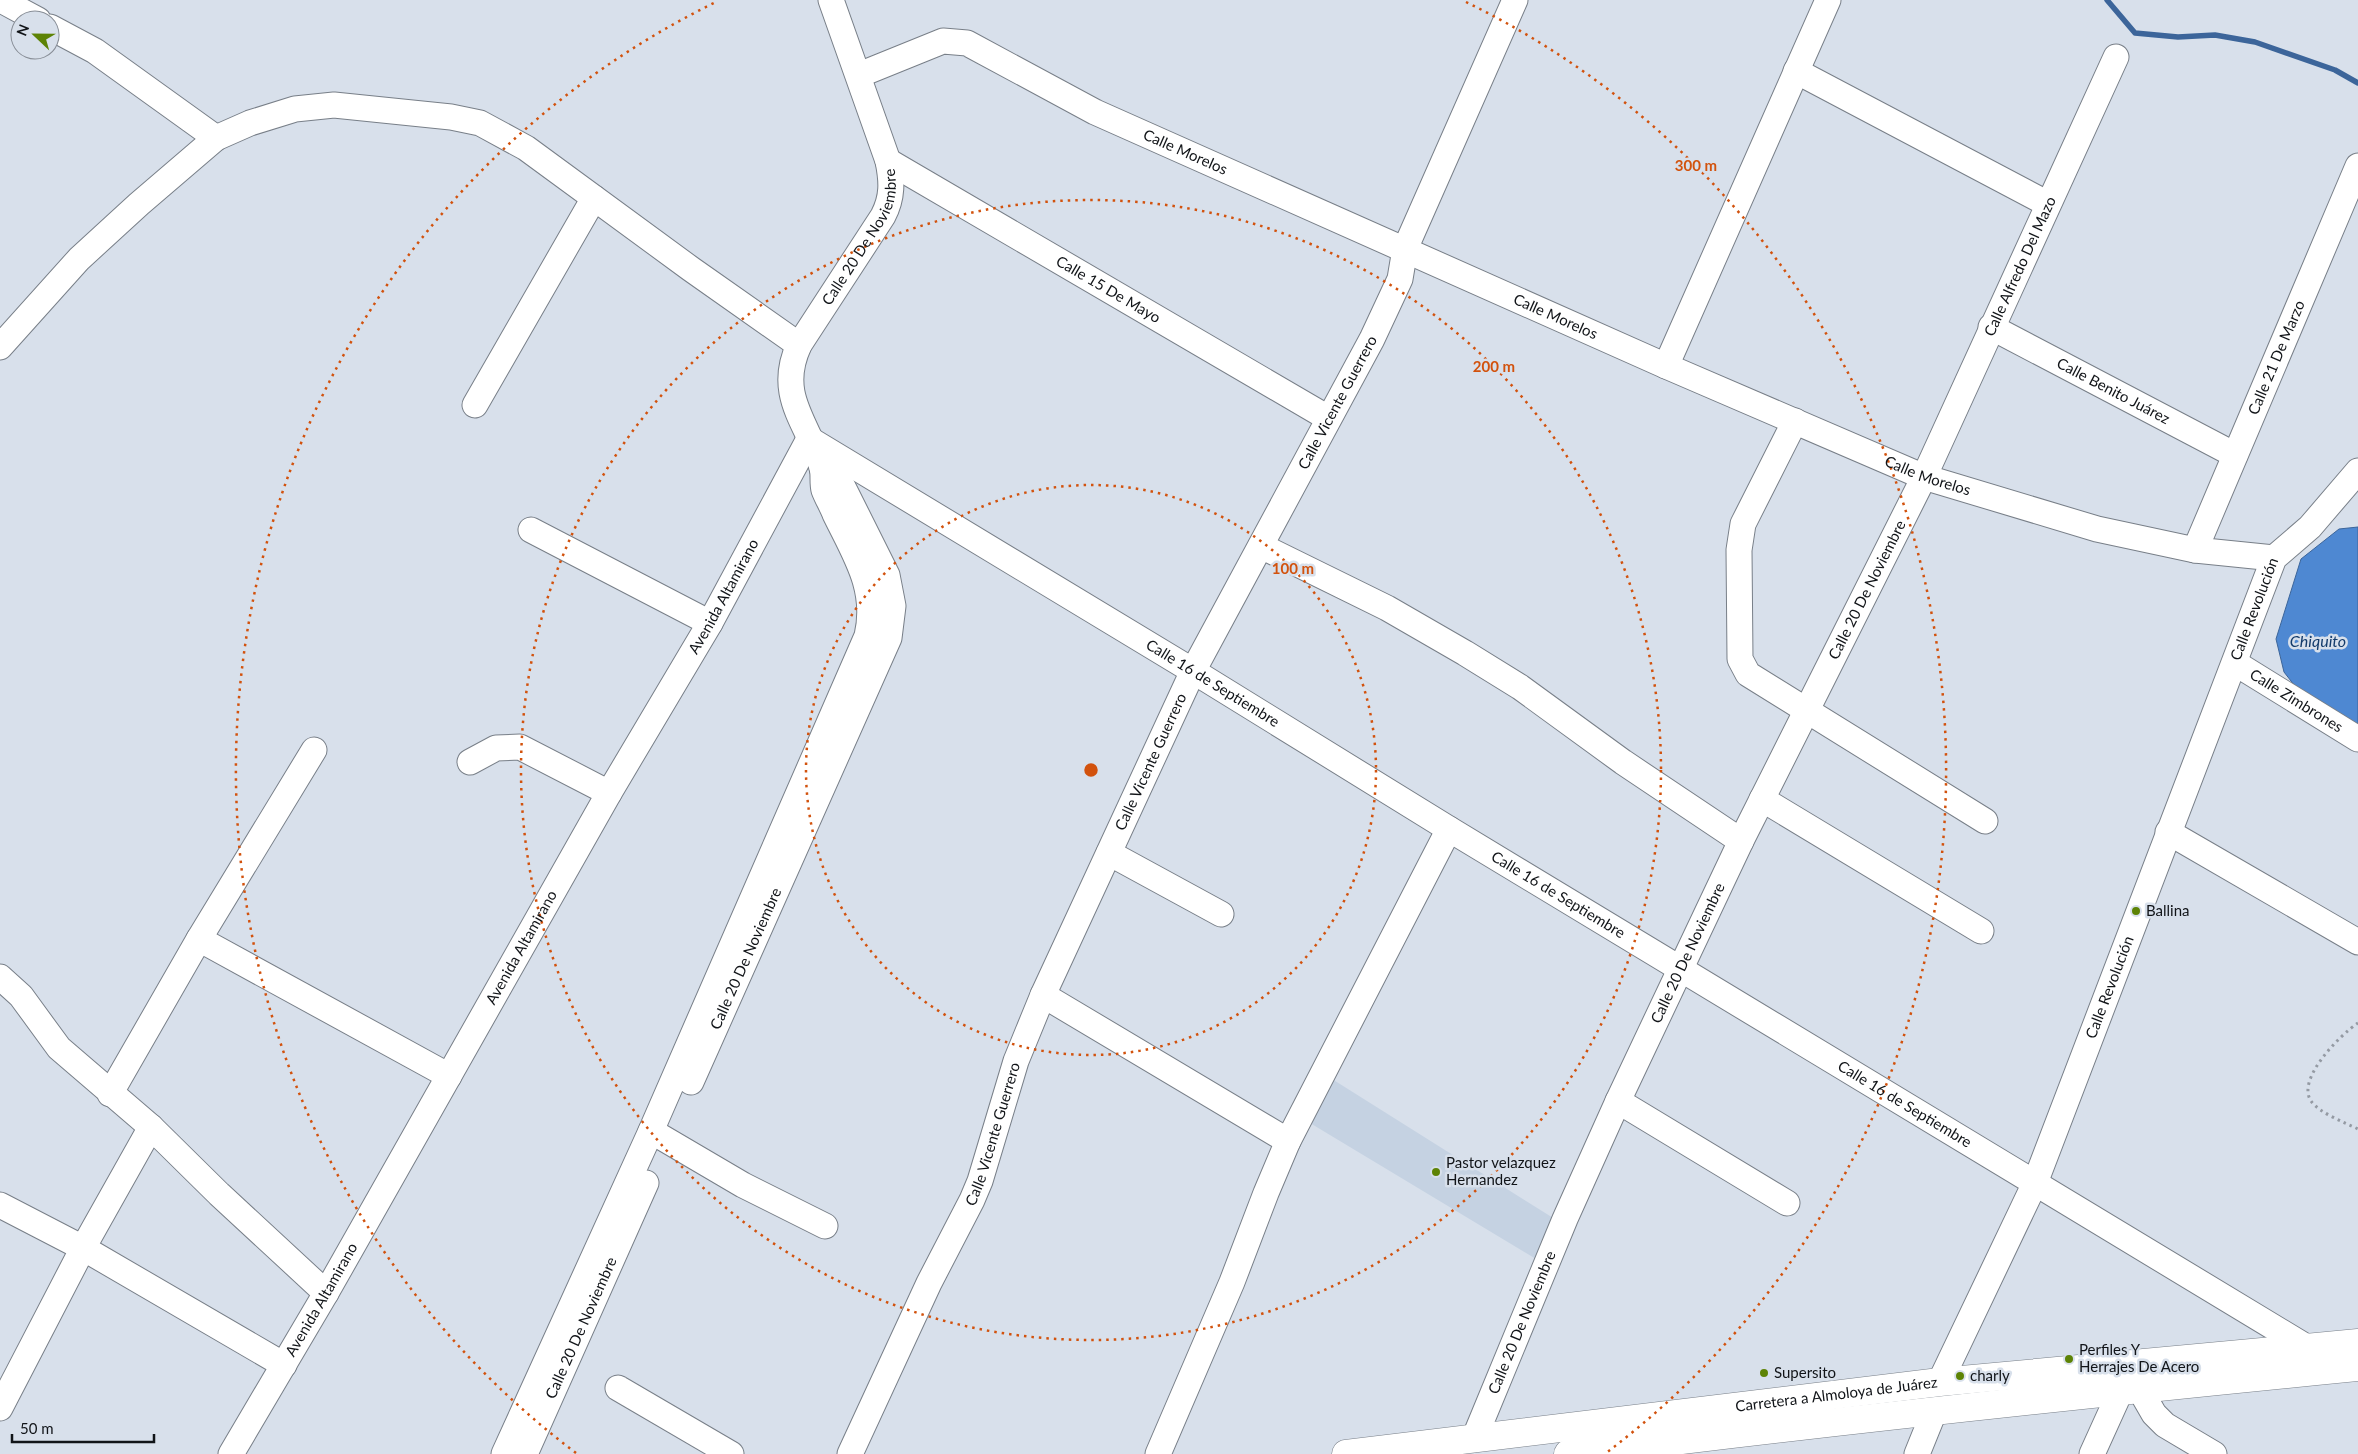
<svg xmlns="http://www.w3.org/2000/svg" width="2358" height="1454" font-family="Lato,sans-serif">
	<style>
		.built { fill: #c5d2e2 }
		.water { fill: #4e88d2; stroke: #3c659a }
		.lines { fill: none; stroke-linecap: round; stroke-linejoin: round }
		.stream { stroke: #3c659a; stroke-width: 5.5 }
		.minor-casing { stroke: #787f88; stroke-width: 27 }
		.major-casing { stroke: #787f88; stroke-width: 29 }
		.path { stroke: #949aa3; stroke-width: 3; stroke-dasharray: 2.5 4; stroke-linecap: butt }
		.minor { stroke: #fff; stroke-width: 25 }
		.major { stroke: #fff; stroke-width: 28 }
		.ring { fill: none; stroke: #d2520d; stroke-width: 2.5; stroke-dasharray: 2.5 5 }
		.poi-dot { fill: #5d8305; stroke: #d8e0eb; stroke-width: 2 }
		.labels { text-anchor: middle; stroke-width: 5; stroke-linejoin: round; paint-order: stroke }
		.street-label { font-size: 15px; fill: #111418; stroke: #d8e0eb }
		.poi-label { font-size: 15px; fill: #111418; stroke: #d8e0eb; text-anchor: start }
		.water-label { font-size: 16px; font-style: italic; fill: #133b6b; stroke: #d8e0eb }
		.centre { fill: #d2520d; stroke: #d8e0eb; stroke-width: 2.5 }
		.ring-label { font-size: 15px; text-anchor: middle; font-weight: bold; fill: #d2520d; stroke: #d8e0eb; stroke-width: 5; stroke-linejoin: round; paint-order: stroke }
	</style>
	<rect width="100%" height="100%" fill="#d8e0eb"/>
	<!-- built -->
	<polygon class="built" points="1332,1079 1558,1221 1541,1262 1310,1123"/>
	<!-- water -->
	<polygon class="water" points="2358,527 2358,729 2298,690 2284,672 2276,639 2301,559 2339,529"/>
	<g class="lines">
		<!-- stream -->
		<polyline class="stream" points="2107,0 2135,33 2178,37 2215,35 2255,42 2335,70 2358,83"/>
		<!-- minor casing -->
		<g class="minor-casing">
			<g id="minor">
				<polyline points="1,0 38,20"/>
				<polyline points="50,27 95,51 216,138"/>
				<polyline points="1796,71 2048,204"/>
				<path id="s1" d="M859,75l84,-34 24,2 128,69 571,254 258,111 173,52 98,21 79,8"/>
				<path id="s2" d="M888,161l440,257"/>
				<path id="s3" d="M1991,327l244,128"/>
				<polyline points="0,347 79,259 139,204 216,138 250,123 295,109 334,105 451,117 480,123 526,148 691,269 799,345"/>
				<polyline points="1666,366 1828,0"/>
				<polyline points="475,405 594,198"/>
				<polyline points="1795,421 1743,524 1739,550 1740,659 1748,674 1985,821"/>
				<polyline points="531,530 710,623"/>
				<polyline points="1261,546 1387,608 1465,653 1520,687 1623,762 1741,841"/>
				<path id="s4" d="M2195,550l163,-384"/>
				<path id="s5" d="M2235,663l123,76"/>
				<polyline points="470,762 496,748 520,747 609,793"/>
				<polyline points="1762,799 1981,931"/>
				<polyline points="2168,832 2358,942"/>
				<polyline points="1109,853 1221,914"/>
				<polyline points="199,939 449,1076"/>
				<polyline points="0,977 21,996 59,1048 151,1127 219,1194 326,1293"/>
				<polyline points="1043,995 1288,1141"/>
				<path id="s6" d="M691,1082l198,-444 4,-32 -6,-31 -47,-94 -18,-13"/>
				<polyline points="110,1094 199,939 314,750"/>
				<polyline points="1618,1101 1787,1203"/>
				<polyline points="651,1131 743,1185 825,1226"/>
				<polyline points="0,1205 83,1248 284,1365"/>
				<path id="s7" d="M1940,1382l95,-199 239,-625 36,-31 48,-56"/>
				<polyline points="618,1388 731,1454"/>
				<polyline points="2139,1388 2154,1414 2165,1425 2214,1454"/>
				<polyline points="0,1408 83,1248 151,1127"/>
				<path id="s8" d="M1474,1439l91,-220 53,-118 123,-260 183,-364 192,-420"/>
				<path id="s9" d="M231,1454l95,-161 283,-500 101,-170 99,-184 384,232 256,158 859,519"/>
				<path id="s10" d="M504,1454l147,-323 216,-495c11,-47 -12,-81 -32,-122 -3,-8 -8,-16 -11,-24 -2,-7 0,-16 -2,-23 -15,-45 -46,-72 -23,-122l84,-129c10,-19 9,-35 5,-55l-57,-161"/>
				<path id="s11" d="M525,1454l121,-271"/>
				<path id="s12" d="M850,1454l79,-171 43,-83 8,-19 36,-120 27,-66 150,-324 179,-332 28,-60 5,-30 110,-249"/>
				<polyline points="1158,1454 1232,1282 1266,1193 1288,1141 1449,829"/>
				<polyline points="1917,1454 1934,1412"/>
				<polyline points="2092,1454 2121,1390"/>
			</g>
		</g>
		<!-- major casing -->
		<g class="major-casing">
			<g id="major">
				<path id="s13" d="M1346,1454l594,-72 418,-39"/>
				<path d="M1568,1454c263,-33 526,-61 790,-87"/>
			</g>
		</g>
		<!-- path -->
		<path class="path" d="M2358,1023c-18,12 -62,56 -47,78 8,12 35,22 47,28"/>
		<!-- minor -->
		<use href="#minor" class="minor"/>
		<!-- major -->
		<use href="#major" class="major"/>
	</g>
	<!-- distance rings -->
	<g class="ring">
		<circle cx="1091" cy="770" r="285"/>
		<circle cx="1091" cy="770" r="570"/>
		<path d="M576 1453A855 855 0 0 1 716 2M1466 2A855 855 0 0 1 1606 1453"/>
	</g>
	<!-- markers -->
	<g class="poi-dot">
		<circle cx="2136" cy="911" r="5"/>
		<circle cx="1436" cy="1172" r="5"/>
		<circle cx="2069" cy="1359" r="5"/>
		<circle cx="1764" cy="1373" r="5"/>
		<circle cx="1960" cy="1376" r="5"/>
	</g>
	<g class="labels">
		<!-- street labels -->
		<g class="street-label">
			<text dy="5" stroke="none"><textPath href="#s1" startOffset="359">Calle Morelos</textPath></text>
			<text dy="5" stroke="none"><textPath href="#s10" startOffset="1329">Calle 20 De Noviembre</textPath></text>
			<text dy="5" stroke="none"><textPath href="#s8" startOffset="1294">Calle Alfredo Del Mazo</textPath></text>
			<text dy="5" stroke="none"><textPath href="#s2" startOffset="255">Calle 15 De Mayo</textPath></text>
			<text dy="5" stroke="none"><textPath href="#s1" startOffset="764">Calle Morelos</textPath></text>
			<text dy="5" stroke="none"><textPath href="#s4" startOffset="209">Calle 21 De Marzo</textPath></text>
			<text dy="5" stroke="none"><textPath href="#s3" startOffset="138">Calle Benito Juárez</textPath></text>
			<text dy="5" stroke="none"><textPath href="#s12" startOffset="1161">Calle Vicente Guerrero</textPath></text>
			<text dy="5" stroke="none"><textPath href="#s1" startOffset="1169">Calle Morelos</textPath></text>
			<text dy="5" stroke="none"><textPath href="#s8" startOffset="936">Calle 20 De Noviembre</textPath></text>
			<text dy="5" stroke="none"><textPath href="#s9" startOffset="989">Avenida Altamirano</textPath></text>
			<text dy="5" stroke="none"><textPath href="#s7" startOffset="835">Calle Revolución</textPath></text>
			<text dy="5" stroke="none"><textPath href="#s9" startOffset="1640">Calle 16 de Septiembre</textPath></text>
			<text dy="5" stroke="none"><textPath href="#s5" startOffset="72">Calle Zimbrones</textPath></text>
			<text dy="5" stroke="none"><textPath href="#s12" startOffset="756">Calle Vicente Guerrero</textPath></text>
			<text dy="5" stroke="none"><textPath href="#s9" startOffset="2045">Calle 16 de Septiembre</textPath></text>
			<text dy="5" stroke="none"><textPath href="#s9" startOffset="584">Avenida Altamirano</textPath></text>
			<text dy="5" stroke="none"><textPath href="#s8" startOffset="531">Calle 20 De Noviembre</textPath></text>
			<text dy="5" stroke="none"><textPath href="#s6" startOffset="135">Calle 20 De Noviembre</textPath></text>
			<text dy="5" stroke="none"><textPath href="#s7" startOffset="430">Calle Revolución</textPath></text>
			<text dy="5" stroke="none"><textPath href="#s9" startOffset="2450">Calle 16 de Septiembre</textPath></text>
			<text dy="5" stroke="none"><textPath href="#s12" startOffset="351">Calle Vicente Guerrero</textPath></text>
			<text dy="5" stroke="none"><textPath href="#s9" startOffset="179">Avenida Altamirano</textPath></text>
			<text dy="5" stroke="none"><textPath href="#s8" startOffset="126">Calle 20 De Noviembre</textPath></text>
			<text dy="5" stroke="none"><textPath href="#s11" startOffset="138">Calle 20 De Noviembre</textPath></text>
			<text dy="5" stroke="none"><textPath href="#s13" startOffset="494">Carretera a Almoloya de Juárez</textPath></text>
		</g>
		<!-- poi labels -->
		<g class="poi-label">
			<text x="2146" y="916">Ballina</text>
			<text x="1446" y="1168">Pastor velazquez<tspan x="1446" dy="17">Hernandez</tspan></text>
			<text x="2079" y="1355">Perfiles Y<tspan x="2079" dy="17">Herrajes De Acero</tspan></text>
			<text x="1774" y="1378">Supersito</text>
			<text x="1970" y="1381">charly</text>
		</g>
		<!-- water labels -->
		<g class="water-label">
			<text x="2318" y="647">Chiquito</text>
		</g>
	</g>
	<circle cx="1091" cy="770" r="8" class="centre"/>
	<g class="ring-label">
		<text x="1696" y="171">300 m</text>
		<text x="1494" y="372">200 m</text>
		<text x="1293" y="574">100 m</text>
	</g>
	<!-- north arrow -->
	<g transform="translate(35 35) rotate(292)"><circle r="24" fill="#d8e0eb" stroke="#888e97"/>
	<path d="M0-4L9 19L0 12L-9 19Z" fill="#5d8305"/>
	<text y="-8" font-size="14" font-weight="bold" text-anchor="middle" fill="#111418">N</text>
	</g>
	<!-- scale -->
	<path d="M12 1434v8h142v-8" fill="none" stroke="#111418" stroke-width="2.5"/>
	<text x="20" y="1434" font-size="15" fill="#111418" stroke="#d8e0eb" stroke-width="4" paint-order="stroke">50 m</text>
</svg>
